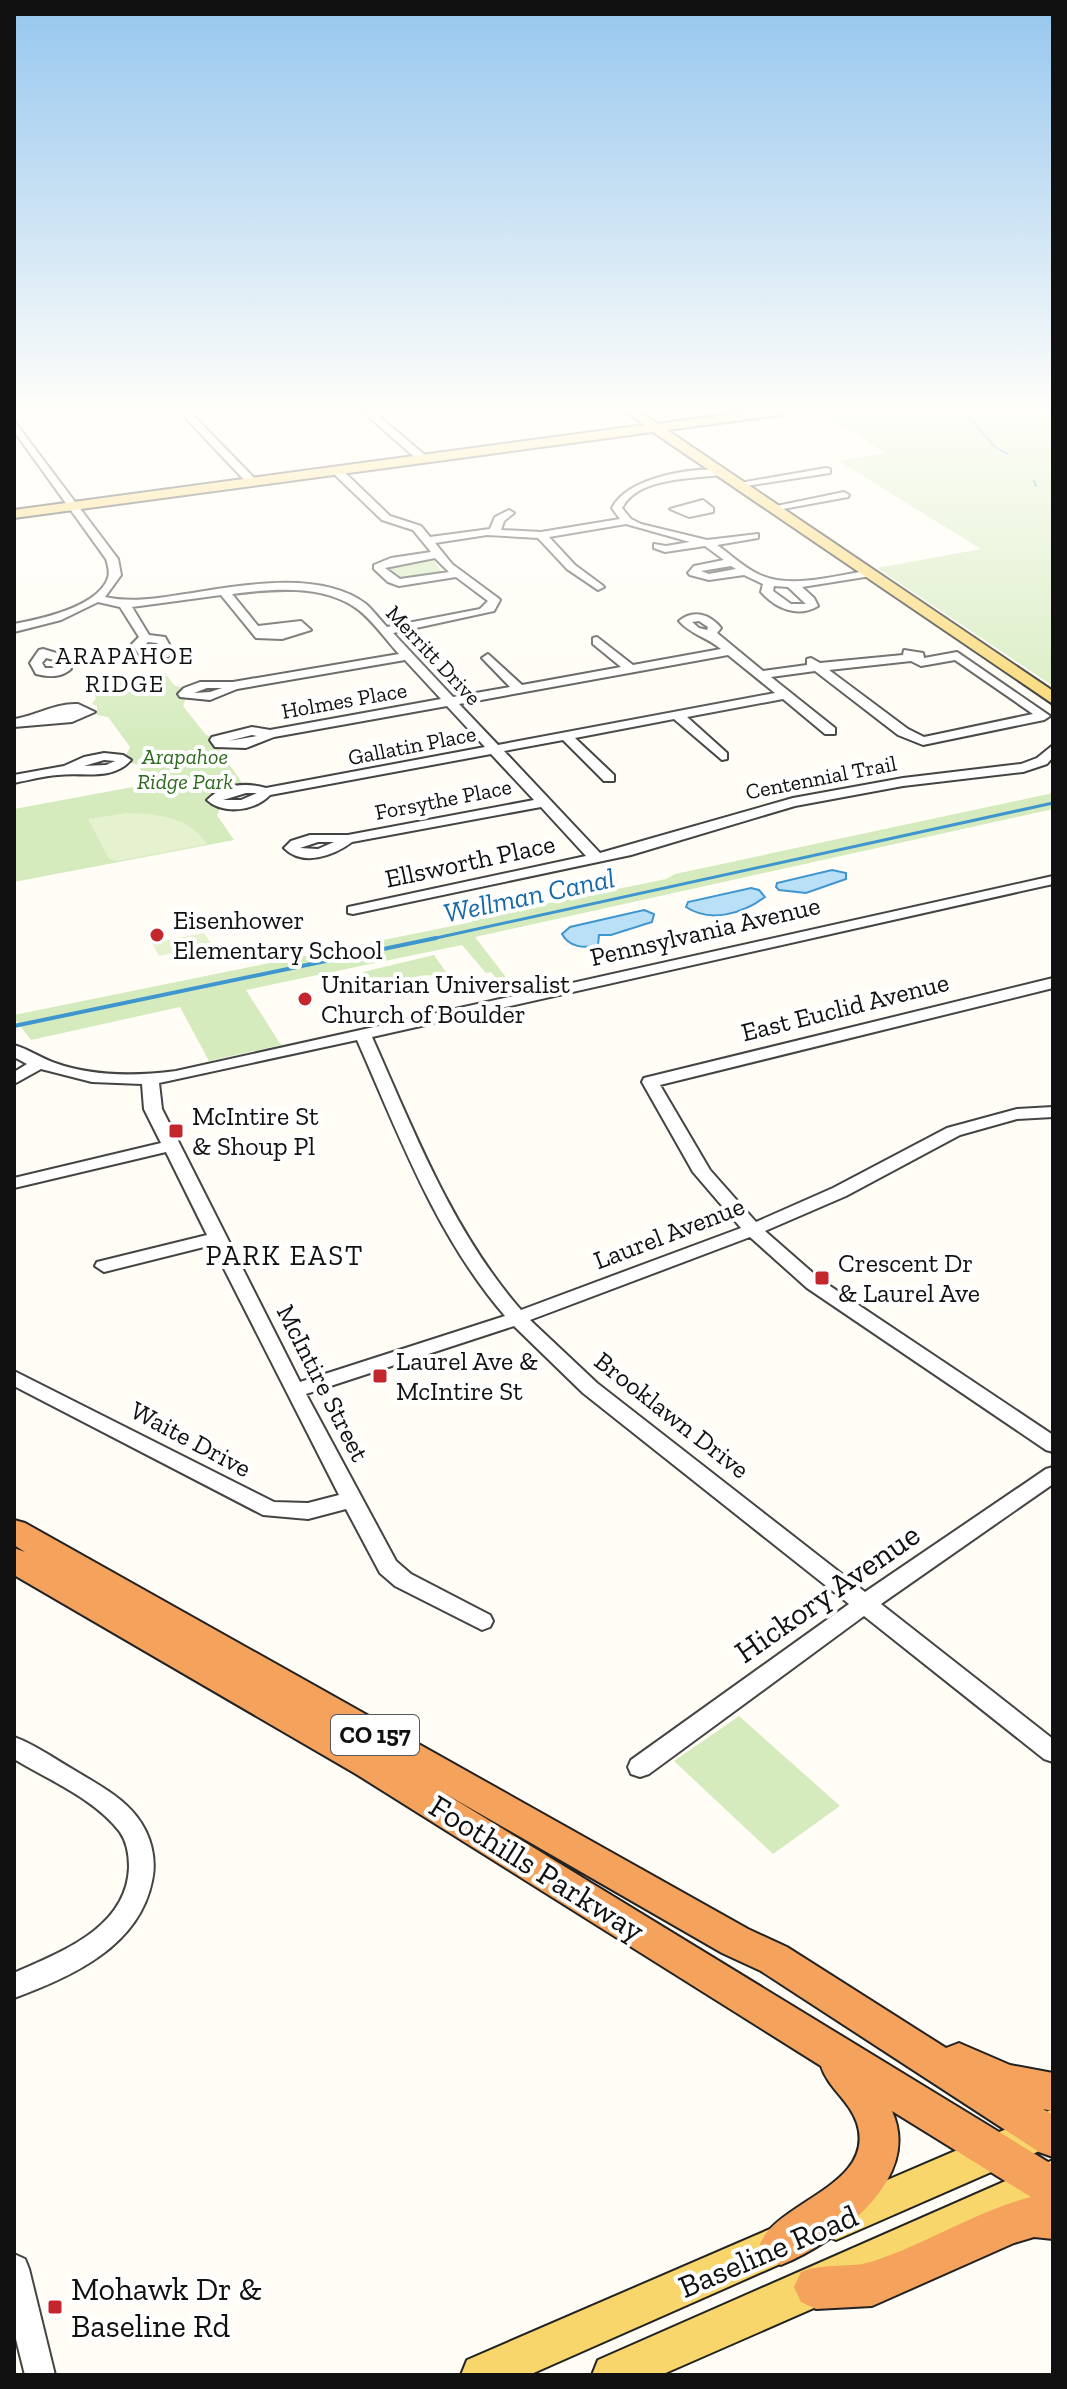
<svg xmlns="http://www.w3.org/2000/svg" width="1067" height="2389" font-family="'Zilla Slab',serif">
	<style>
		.green { fill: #d5ebbd }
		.pitch { fill: #e6f2cf }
		.water { fill: #b9e0f7; stroke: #3f96cf; stroke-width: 2 }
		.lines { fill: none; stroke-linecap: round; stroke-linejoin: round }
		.stream-far2 { stroke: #3f96cf; stroke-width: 2 }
		.stream-far1 { stroke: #3f96cf; stroke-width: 3 }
		.stream { stroke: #3f96cf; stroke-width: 4 }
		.minor-casing { stroke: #444; stroke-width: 4 }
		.major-casing { stroke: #222; stroke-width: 4 }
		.highway-casing { stroke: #222; stroke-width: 4 }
		.minor { fill: #fff; fill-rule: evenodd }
		.major { fill: #f9d66b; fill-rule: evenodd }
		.highway { fill: #f5a25d; fill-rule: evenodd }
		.poi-dot { fill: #c4262e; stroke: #fff; stroke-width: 3 }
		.labels { text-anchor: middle; stroke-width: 8; stroke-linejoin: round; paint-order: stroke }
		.far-street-label { font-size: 22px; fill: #111; stroke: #fff }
		.far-park-label { font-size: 22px; font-style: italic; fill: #2f6b1f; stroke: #fff }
		.far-neighbourhood-label { font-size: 24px; letter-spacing: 2px; fill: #111; stroke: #fff }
		.shield { fill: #fff; stroke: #585858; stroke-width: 2 }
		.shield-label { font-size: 24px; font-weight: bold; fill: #111 }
		.street-label { font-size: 26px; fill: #111; stroke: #fff }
		.poi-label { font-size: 26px; fill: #111; stroke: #fff; text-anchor: start }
		.water-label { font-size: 28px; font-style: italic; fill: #1768a6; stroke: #fff }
		.neighbourhood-label { font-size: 28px; letter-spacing: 2px; fill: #111; stroke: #fff }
		.near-street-label { font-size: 32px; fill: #111; stroke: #fff }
		.near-poi-label { font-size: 32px; fill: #111; stroke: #fff; text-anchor: start }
	</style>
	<rect width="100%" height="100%" fill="#fffdf5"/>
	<!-- green -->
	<g class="green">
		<polygon points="817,411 1053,411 1053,686 877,568 981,549 839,461 886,453"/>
		<path d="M431,556l12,18c-24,4 -40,13 -58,-8z"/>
		<polygon points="165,673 174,685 183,688 181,693 186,698 183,706 206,735 215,738 217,746 244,786 210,798 211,805 220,809 217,815 234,840 14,882 14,809 149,784 138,765 130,762 126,755 130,747 108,717 97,715 97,706 92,704 96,698 89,686"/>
		<polygon points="1053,793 1053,809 475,937 518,993 511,995 491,972 486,973 462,945 246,990 281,1045 209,1061 180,1007 31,1040 14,1018 14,1015 472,922 472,919 666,879 675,874"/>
		<path d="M434,955l14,20c-10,2 -26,-2 -34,3 -15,7 -18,16 -38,13l-13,-19z"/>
		<polygon points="739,1716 840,1806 773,1854 674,1761"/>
	</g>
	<!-- pitch -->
	<g class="pitch">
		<path d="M128,813c31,1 61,4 79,31l-90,17 -8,-2 -21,-40z"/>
		<polygon points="204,933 212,945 159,956 152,943"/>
	</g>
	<!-- water -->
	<g class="water">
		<polygon points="832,870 846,873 846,879 806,893 779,890 776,887 777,883"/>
		<path d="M751,888l8,2 6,7c-23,17 -55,26 -79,10l2,-5z"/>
		<path d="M644,910l10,4 -2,8 -41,13h-12l-1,10c-14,4 -29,2 -36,-11l8,-7z"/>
	</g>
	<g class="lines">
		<!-- stream-far2 -->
		<g class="stream-far2">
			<polyline points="968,416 994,446 1007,454"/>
			<polyline points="1034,481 1036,486"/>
		</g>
		<!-- stream-far1 -->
		<polyline class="stream-far1" points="427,940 1053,803"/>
		<!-- stream -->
		<polyline class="stream" points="14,1026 436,938"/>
		<!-- minor casing -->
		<g class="minor-casing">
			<g id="minor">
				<polygon points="179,411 189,411 257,481 257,485 249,485"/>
				<polygon points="362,411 373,411 427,457 427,461 419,461"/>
				<path d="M14,421l104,138 3,16 -16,22c27,6 53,1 80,-3 52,-8 135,-25 181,10 7,6 14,16 21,23l93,-18 8,-8 -32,-24 -57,9 -11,-4 -14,-13v-4l17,-7 40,-6 -18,-22 -31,-10 -49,-47v-4h8l49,47 31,10 9,11 60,-8 5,-12 14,-7 5,3 -10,8 -3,9 40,2 79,-13 -8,-11c16,-31 80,-41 113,-38l1,2 -5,3c-30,4 -83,2 -99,33l9,11 10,5 66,16 51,-6v4l-41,7c13,9 26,22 41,29 32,16 79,1 113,-4l6,3 -6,3 -69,11 12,11 4,8c-20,12 -42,3 -57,-14l2,-8 -19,-9 -35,5 -19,-5 -2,-2 6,-7 30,-6 -19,-14 -40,6 -11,-4v-4l12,2 24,-4 -64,-18 -77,13 26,28 27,20 2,2 -6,3 -31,-21 -29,-31 -51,-3 -52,8 17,21 46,34 2,2 -6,11 -101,22 60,64 57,-10 -28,-29 6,-4 34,31 99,-18 -28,-23v-6l4,-1 36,28 88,-16c-14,-12 -30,-14 -42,-28 14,-12 31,-7 42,7l-4,5 46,38 44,-6v-6l4,-1 9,5 83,-8 1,-5 19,3 1,5 33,-6 93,64 -6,4 -121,25 -25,-10 -83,-64 -44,6 64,51v6h-10l-42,-35 -96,18 40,36v6l-5,1 -48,-41 -99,19 39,37v6h-10l-41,-41 -59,11 96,102 193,-55 110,-20 118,-14 16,-6 16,-13v12l-6,7 -24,8 -120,14 -108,20 -164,49 -278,59 -5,-1v-6l5,-1 233,-50 -45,-49 -189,35c-19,14 -49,25 -68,6l7,-7 19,-6h38l186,-35 -43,-46 -221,41c-15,16 -47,20 -63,5 15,-16 39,-18 59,-12l219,-41 -38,-41 -173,31 -28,11 -31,-1 -5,-7 2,-3 40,-10 18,3 171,-31 -36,-39 -168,29 -27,11 -30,-3 -2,-3 6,-6 16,-6h33l166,-28c-14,-15 -27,-35 -43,-46 -35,-24 -84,-19 -124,-14l26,32 43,-5 10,9 -29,9 -26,-1 -35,-43 -89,12 17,28 16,2 9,16 -6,4 -26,1 -10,-14 7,-7 -19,-30 -22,-5 -37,18 -47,12v-8c27,-5 84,-17 94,-46 2,-6 0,-13 -2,-19l-92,-128zM435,558l14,14 -49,7 -15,-11zM731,566l5,3 -27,5 -8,-3zM774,586l14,1 18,17h-15l-18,-13zM699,621l9,6 -1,3 -8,-2 -7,-6zM148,642l9,1 5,7 -13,1 -4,-6zM728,655l47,38 -277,52 -39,-41zM955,660l78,54 -109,23 -16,-8 -79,-59 82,-9 10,5zM207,688h15l-12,4 -16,1zM252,735l5,1 -29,5zM246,793h11l-16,7h-18zM318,842h16l-16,7 -18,-1z"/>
				<polygon points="826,468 830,469 830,473 739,487 734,484"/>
				<polygon points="844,492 849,495 848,497 772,511 767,508"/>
				<polygon points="703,500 713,508 713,512 689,517 670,509"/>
				<path d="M43,649l20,6 8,14c-10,9 -22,8 -35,5l-6,-11 9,-13zM46,658l8,2 4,8h-13l-3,-5z"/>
				<path d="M78,704l17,8 -23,10 -58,5v-8c22,-3 40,-16 64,-15z"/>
				<path d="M104,753l19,2 8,5c-18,21 -48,12 -73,15 -15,1 -29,5 -44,8v-8l50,-9 20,-9zM104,760l11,1 -9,4 -22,1z"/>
				<path d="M1053,876v8l-681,153c42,94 80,194 149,273l220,-82 -48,-56 -51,-90 2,-4 409,-100v10l-393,97 50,85 46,52 77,-34 114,-60 70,-19 36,-2v10l-36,2 -57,16 -114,61 -81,35 56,49 232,155v17l-7,-2 -239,-162 -57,-51 -220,83 67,63 268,209 181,-123 7,-2v17l-172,120 172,135v23l-9,-3 -180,-143 -215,158 -9,3 -9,-3 -3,-7 3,-7 218,-156 -266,-211 -69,-67 -208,68 90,167 15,13 79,41 3,6 -3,6 -8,3 -87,-44 -15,-13 -34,-64 -38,10 -45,-4 -249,-129v-15l260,131 34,1 31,-8 -127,-250 -108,27 -9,-6 2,-4 110,-27 -41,-83 -152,36v-10l147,-35 -17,-34 -2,-25 -50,-2 -51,-13 -27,15v-12l13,-8 -13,-7v-12c14,4 27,13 41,18 39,14 81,13 121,8zM357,1040c42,95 79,196 148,276l-205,66 -138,-273 -3,-26z"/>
				<path d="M14,1737c22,8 44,24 65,36 20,12 44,25 58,44 14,18 20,42 15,64 -13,65 -80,96 -138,117v-25c47,-21 113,-45 115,-106 0,-12 -2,-25 -9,-35 -25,-33 -71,-52 -106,-73z"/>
				<polygon points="14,2254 25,2259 29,2269 55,2375 25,2375 14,2331"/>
			</g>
		</g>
		<!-- major casing -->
		<g class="major-casing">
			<g id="major">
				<polygon points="625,411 639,411 658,424 752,411 786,411 780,415 667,430 1053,691 1053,704 653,432 14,518 14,510 644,425"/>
				<polygon points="1053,2109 1053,2145 836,2240 822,2234 817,2221 822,2208"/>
				<polygon points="1053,2160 1053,2197 830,2301 661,2375 592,2375 598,2360"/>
				<polygon points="791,2220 805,2225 811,2239 805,2253 529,2375 461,2375 467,2360"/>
			</g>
		</g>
		<!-- highway casing -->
		<g class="highway-casing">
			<path id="highway" d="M14,1520l11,3 723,406 39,18 159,101 13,-5 51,22 43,8v38l-10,-2 10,6v42l-14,-5 -278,-181 -39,-18 -278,-160 609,372v74l-19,-2 -20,6 -142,63 -56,3 -15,-7 -7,-15 7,-15c24,-10 50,-3 73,-11 54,-18 102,-50 157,-64l-139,-86c31,68 -55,131 -111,154l-15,-6 -6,-15c18,-43 117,-59 97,-121 -7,-22 -29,-35 -36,-57l-465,-292 -342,-199v-27l11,4 -11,-7z"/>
		</g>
		<!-- minor -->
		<use href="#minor" class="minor"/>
		<!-- major -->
		<use href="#major" class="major"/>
		<!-- highway -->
		<use href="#highway" class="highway"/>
	</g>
	<!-- sky -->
	<linearGradient id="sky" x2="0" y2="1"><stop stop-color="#95c6ee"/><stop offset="0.55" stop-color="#fffefa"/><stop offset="1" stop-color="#fffefa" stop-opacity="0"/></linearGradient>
	<rect width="1067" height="745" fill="url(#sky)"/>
	<!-- markers -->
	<g class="poi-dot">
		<circle cx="157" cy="935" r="8"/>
		<circle cx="305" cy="999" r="8"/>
		<rect x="168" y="1123" width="16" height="16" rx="4"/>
		<rect x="814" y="1270" width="16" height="16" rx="4"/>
		<rect x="372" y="1368" width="16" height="16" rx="4"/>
		<rect x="47" y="2299" width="16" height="16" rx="4"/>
	</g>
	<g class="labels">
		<!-- far-street labels -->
		<g class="far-street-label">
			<text transform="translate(434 655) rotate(47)" y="8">Merritt Drive</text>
			<text transform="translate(344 700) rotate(-10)" y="8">Holmes Place</text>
			<text transform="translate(412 745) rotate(-11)" y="8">Gallatin Place</text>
			<text transform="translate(821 777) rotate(-11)" y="8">Centennial Trail</text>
			<text transform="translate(443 799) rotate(-11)" y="8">Forsythe Place</text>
		</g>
		<!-- far-park labels -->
		<g class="far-park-label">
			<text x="185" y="764">Arapahoe<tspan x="185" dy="25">Ridge Park</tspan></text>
		</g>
		<!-- far-neighbourhood labels -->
		<g class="far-neighbourhood-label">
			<text x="125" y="664">ARAPAHOE<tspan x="125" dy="28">RIDGE</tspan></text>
		</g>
		<!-- shield labels -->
		<rect class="shield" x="331" y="1715" width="88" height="40" rx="6"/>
		<g class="shield-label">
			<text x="375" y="1743">CO 157</text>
		</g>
		<!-- street labels -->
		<g class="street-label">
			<text transform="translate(470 861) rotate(-12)" y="9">Ellsworth Place</text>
			<text transform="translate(705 931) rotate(-13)" y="9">Pennsylvania Avenue</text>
			<text transform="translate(845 1007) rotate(-14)" y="9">East Euclid Avenue</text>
			<text transform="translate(669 1233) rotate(-21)" y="9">Laurel Avenue</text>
			<text transform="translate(323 1383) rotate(63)" y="9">McIntire Street</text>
			<text transform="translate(672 1415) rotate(38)" y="9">Brooklawn Drive</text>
			<text transform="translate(191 1439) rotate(28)" y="9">Waite Drive</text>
		</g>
		<!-- poi labels -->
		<g class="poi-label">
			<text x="173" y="929">Eisenhower<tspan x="173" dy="30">Elementary School</tspan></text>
			<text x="321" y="993">Unitarian Universalist<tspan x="321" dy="30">Church of Boulder</tspan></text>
			<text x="192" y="1125">McIntire St<tspan x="192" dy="30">&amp; Shoup Pl</tspan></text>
			<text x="838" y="1272">Crescent Dr<tspan x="838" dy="30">&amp; Laurel Ave</tspan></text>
			<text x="396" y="1370">Laurel Ave &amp;<tspan x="396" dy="30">McIntire St</tspan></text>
		</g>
		<!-- water labels -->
		<g class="water-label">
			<text transform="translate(529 895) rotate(-12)" y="10">Wellman Canal</text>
		</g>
		<!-- neighbourhood labels -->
		<g class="neighbourhood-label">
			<text x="285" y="1265">PARK EAST</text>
		</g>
		<!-- near-street labels -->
		<g class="near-street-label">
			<text transform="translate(827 1593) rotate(-35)" y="11">Hickory Avenue</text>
			<text transform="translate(537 1868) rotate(32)" y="11">Foothills Parkway</text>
			<text transform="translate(768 2251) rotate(-23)" y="11">Baseline Road</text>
		</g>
		<!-- near-poi labels -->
		<g class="near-poi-label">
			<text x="71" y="2300">Mohawk Dr &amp;<tspan x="71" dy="37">Baseline Rd</tspan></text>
		</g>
	</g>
	<!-- border -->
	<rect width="1067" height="2389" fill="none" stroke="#111111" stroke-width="32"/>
</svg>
